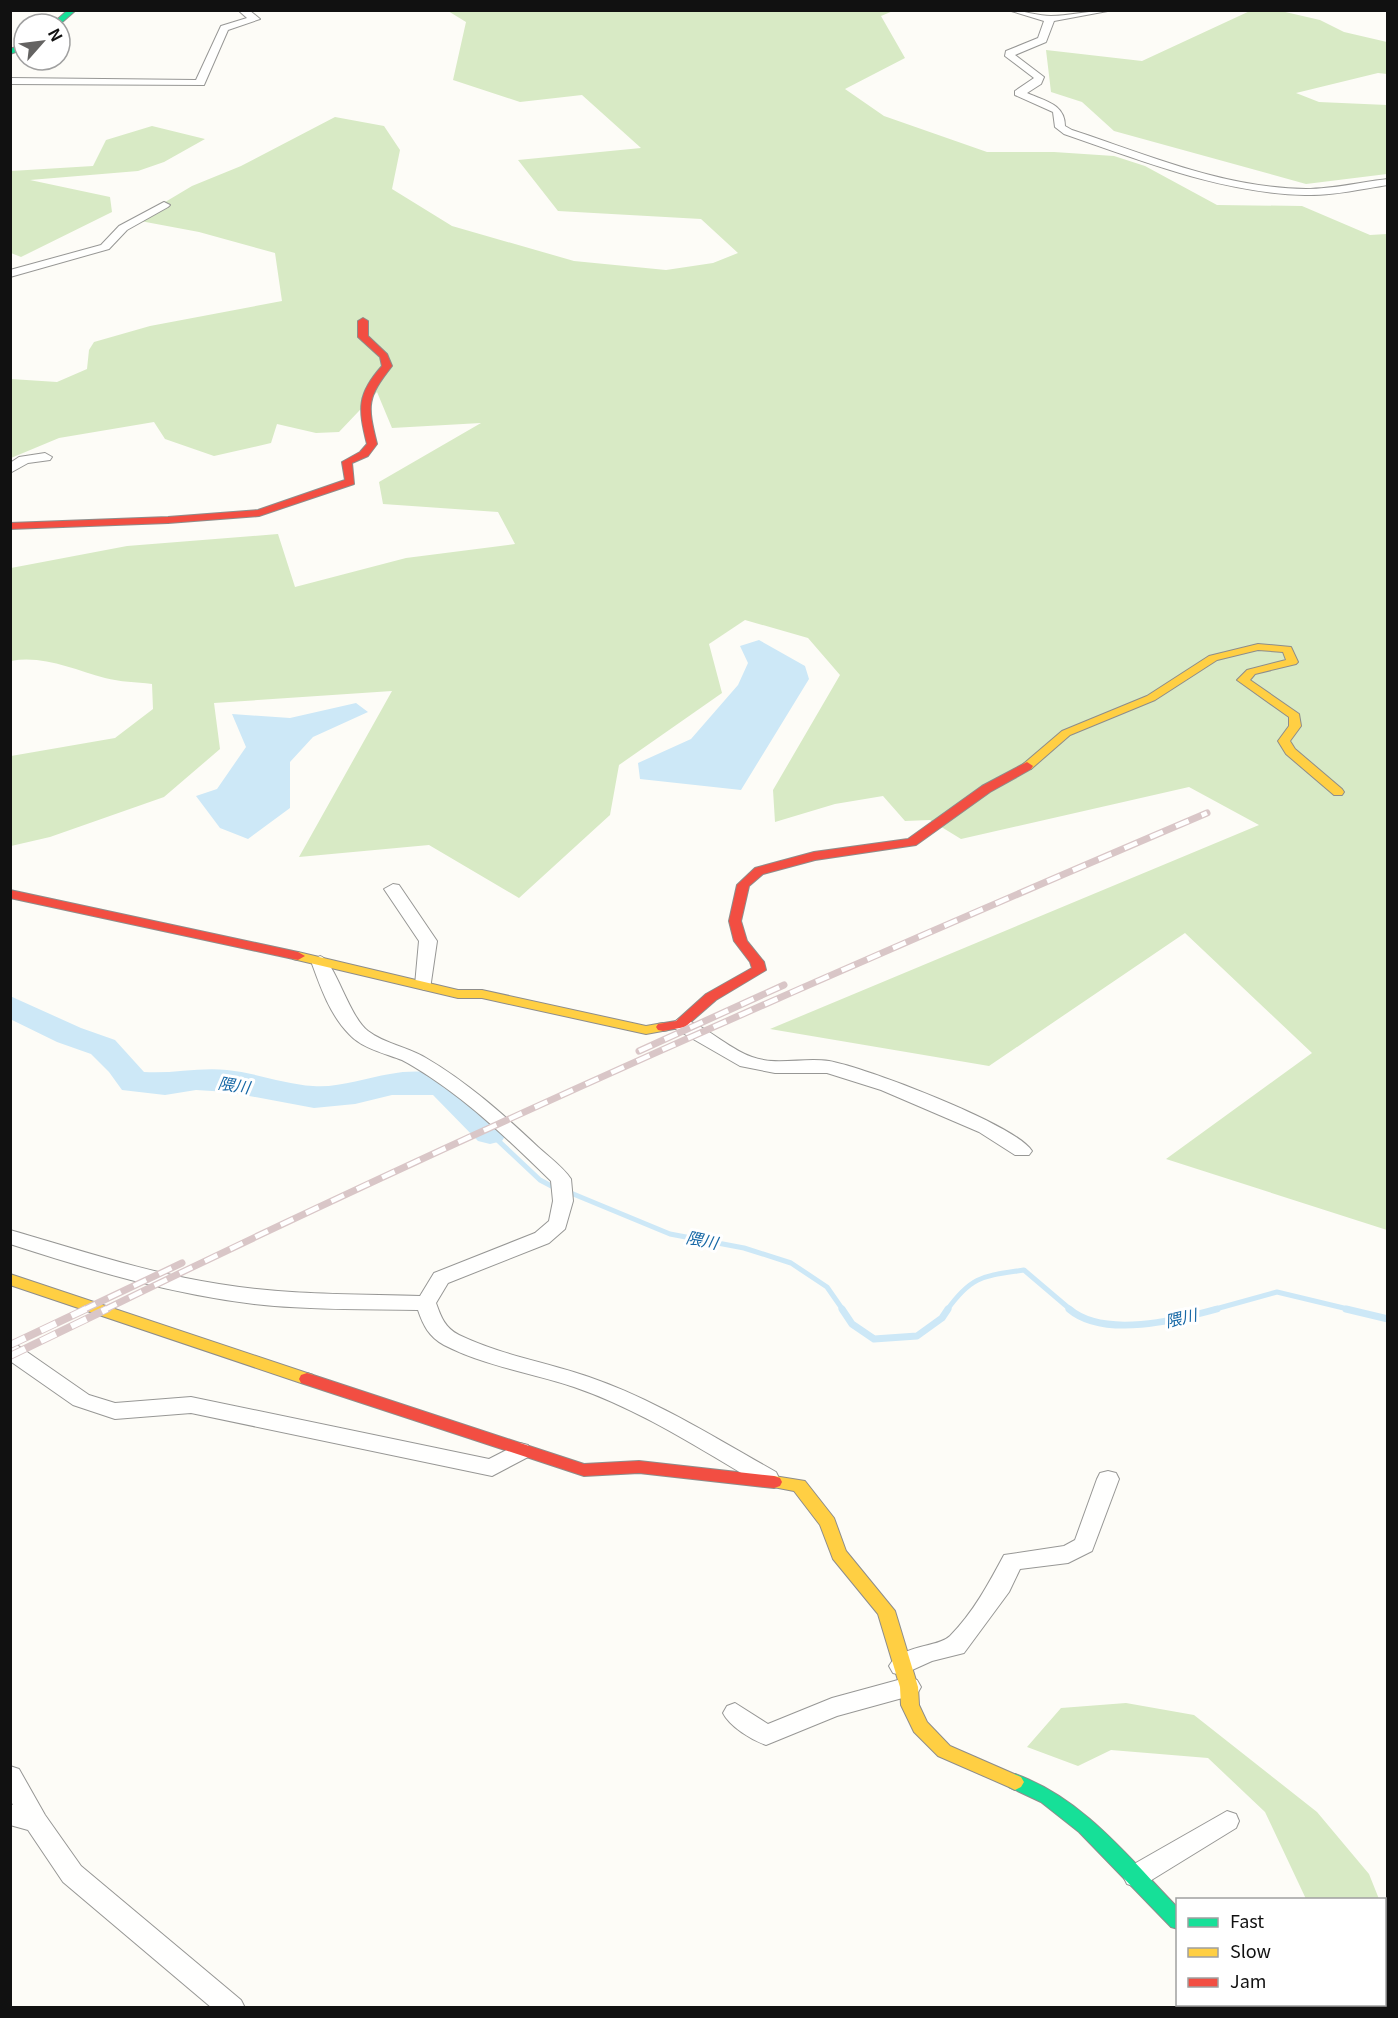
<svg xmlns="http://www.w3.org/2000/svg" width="1398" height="2018" font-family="Georgia,'Noto Sans JP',serif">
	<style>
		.forest { fill: #d8eac5 }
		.water { fill: #cde8f7 }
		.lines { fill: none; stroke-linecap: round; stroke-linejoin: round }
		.stream-far1 { stroke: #cde8f7; stroke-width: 5 }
		.stream { stroke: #cde8f7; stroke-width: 7 }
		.river { fill: #cde8f7; fill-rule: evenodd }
		.street-casing { stroke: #979795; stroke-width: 2 }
		.fast-casing { stroke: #8e8d8b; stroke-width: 2 }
		.slow-casing { stroke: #8e8d8b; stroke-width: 2 }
		.jam-casing { stroke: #8e8d8b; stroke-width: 2 }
		.street { fill: #fffffe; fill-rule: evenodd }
		.fast { fill: #16e098; fill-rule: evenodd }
		.slow { fill: #ffcf43; fill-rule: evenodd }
		.jam { fill: #f24e42; fill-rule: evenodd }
		.rail-far1-casing { stroke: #d9c6c7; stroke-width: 7 }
		.rail-casing { stroke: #d9c6c7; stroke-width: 8 }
		.rail-far1 { stroke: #fff; stroke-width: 4.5; stroke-dasharray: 14; stroke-linecap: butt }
		.rail { stroke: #fff; stroke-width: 6; stroke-dasharray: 17; stroke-linecap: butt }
		.labels { text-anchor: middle; stroke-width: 6; stroke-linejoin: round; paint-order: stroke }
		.water-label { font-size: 16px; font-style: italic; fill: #1768a6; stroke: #fff }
	</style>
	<rect width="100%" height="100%" fill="#fdfcf7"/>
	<!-- forest -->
	<g class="forest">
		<polygon points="1252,10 1281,11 1320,20 1344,32 1387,42 1387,74 1378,73 1296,93 1319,102 1387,105 1387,174 1306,184 1114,131 1082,102 1051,92 1046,50 1142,61"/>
		<path d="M448,11h445l-12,5 24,42 -60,31 39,27 103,36h67l60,4 31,10 72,39 85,1 68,29 17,-1v996l-221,-71 146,-106 -127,-120 -196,133 -219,-37 489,-204 -70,-38 -228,52 -31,-19 -25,1 -22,-25 -48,8 -60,18 -2,-32 67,-115 -32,-37 -63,-18 -36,24 13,49 -103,72 -9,50 -91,83 -90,-53 -130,12 93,-166 -178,12 6,46 -56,48 -114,40 -39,9v-90l104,-18 38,-29 -1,-25c-16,-2 -32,-2 -47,-6 -31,-8 -61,-23 -94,-17v-93l116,-22 151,-12 17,53 111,-29 109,-14 -17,-32 -115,-8 -4,-22 102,-59 -89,5 -15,-36 -38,40 -23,1 -39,-9 -6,19 -57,13 -49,-17 -11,-17 -95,16 -48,20v-79l46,3 30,-13 2,-19 5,-8 56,-16 132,-25 -7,-48 -76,-21 -64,-12 57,-34 49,-20 94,-49 49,9 16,24 -8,39 60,37 122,35 92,9 47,-7 25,-10 -37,-34 -143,-8 -40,-51 123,-12 -59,-53 -62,7 -67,-22 13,-58z"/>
		<polygon points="152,126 205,139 164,162 138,171 30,180 110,197 112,212 21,257 11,253 11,171 93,166 106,140"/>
		<polygon points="1126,1703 1194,1715 1317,1812 1369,1874 1379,1899 1306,1899 1265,1812 1208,1758 1111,1750 1078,1766 1027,1747 1061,1708"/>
	</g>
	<!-- water -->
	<g class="water">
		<polygon points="759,640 805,666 809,679 741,790 640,779 638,763 691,739 738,685 748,663 740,646"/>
		<polygon points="356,703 368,712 313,737 290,762 290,808 248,839 220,828 196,796 217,789 246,747 232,714 290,718"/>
	</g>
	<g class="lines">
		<!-- stream-far1 -->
		<g class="stream-far1">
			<polyline points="490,1133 540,1180 557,1189"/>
			<polyline points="566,1191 670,1234 744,1248 791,1263 827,1287 843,1310"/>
			<path d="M947,1310c25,-35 37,-34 77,-40l47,40"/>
			<polyline points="1212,1310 1277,1292 1352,1310"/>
		</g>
		<!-- stream -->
		<g class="stream">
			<polyline points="842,1309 852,1324 874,1339 917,1336 942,1318 948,1309"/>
			<path d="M1069,1309c35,30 108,11 148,0"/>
			<polyline points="1346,1309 1388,1319"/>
		</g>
		<!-- river -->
		<path class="river" d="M10,996l71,32 34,12 29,32c28,2 55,-5 83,-2 29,3 57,14 86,16 26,2 52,-8 77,-12 19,-4 45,-3 64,2l53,57 -5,8 -12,3 -12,-3 -45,-46h-41l-37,9 -41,4 -86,-16 -32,-2 -31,5 -43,-5 -13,-18 -18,-18 -34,-12 -47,-23z"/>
		<!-- street casing -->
		<g class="street-casing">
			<g id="street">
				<polygon points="238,10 249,10 260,19 228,30 204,85 10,84 10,78 196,80 221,26 247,18"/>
				<path d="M1008,10c14,0 28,6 43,6 19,0 41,-6 62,-6l-59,11 -8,21 -31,13 29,22 -3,7 -14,9c18,8 38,11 38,33l7,4c76,25 152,58 234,59 27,0 55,-7 82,-10v6c-27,4 -56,11 -83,10 -84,-2 -162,-34 -241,-61l-9,-7 -2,-15 -38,-17v-4l19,-13 -29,-22 1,-5 32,-13 6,-17z"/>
				<polygon points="164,202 170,205 168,207 127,230 109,249 10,277 10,270 101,245 119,226"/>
				<polygon points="45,453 52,457 50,460 28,463 10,473 10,463 19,457"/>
				<polygon points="393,884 399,885 437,941 430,989 424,990 415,985 419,941 384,889"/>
				<path d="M320,956c14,3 29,61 48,75 17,13 40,16 58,27 41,24 77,56 112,89 11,10 25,20 33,32l2,22 -8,28 -16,14 -101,40 -12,20c5,14 9,25 23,32 41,20 87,27 130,42 67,23 126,61 187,95l3,6 -3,6 -8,2 -8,-2c-60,-35 -119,-74 -186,-97 -42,-14 -89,-21 -130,-42 -15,-8 -21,-20 -26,-35 -55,-1 -110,0 -164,-6 -83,-10 -164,-34 -244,-60v-14c70,20 137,43 209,54 67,11 134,10 201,12l14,-23 101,-40 14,-12 4,-20 -2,-20c-38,-37 -77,-75 -121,-104 -9,-6 -18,-12 -28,-17 -18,-7 -39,-11 -53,-26 -19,-19 -29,-48 -38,-73z"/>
				<path d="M680,1018c26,7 47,30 72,39 25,9 52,0 77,4 35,6 186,63 203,90l-3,4h-14l-36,-23 -98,-42 -54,-17h-52l-35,-7 -66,-38 -3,-4z"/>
				<polygon points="10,1343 17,1345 89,1395 115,1403 191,1397 489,1459 520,1443 528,1445 531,1451 528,1457 492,1476 191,1413 115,1419 73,1405 10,1361"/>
				<path d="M1108,1471l8,2 3,6 -27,72 -24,12 -48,6 -11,23 -45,61 -32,8 -31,14 -8,-2 -4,-7c12,-22 49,-18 61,-30 23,-23 39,-53 54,-81l60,-9 11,-6 22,-61 3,-6z"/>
				<path d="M909,1677l8,3 4,7 -4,7 -80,22 -71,29c-14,-5 -36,-18 -43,-32l4,-7 8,-3 33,21 64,-26z"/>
				<polygon points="10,1766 19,1769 45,1815 81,1866 241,2000 245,2008 212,2008 63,1882 28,1830 10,1825 10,1804 13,1805 10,1799"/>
				<polygon points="1227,1811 1236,1814 1239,1821 1236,1828 1145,1884 1136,1887 1127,1884 1123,1876 1127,1868"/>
				<polygon points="1232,2004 1260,2004 1261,2008 1233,2008"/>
			</g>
		</g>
		<!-- fast casing -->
		<g class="fast-casing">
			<g id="fast">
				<polygon points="68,10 76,10 60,24 52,24"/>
				<polygon points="24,44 24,49 10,54 10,49"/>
				<path d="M1015,1774c68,24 114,84 163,134v21l-7,-2 -92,-95 -38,-30 -32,-15 -3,-5 3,-5z"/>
			</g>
		</g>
		<!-- slow casing -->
		<g class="slow-casing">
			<g id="slow">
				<polygon points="1258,644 1291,647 1298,662 1296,664 1255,674 1250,680 1299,714 1301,726 1290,741 1295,749 1342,789 1344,792 1342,795 1334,795 1286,754 1278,741 1289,726 1289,717 1237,680 1247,670 1286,660 1283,652 1258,650 1217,660 1155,700 1070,735 1031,769 1023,769 1021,766 1062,731 1147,696 1209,656"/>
				<polygon points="298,952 458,990 482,990 646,1026 663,1023 670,1027 668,1030 646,1034 482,998 458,998 293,959 291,956"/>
				<polygon points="10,1274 313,1375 315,1379 313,1383 301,1383 10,1285"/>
				<polygon points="774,1476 805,1481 834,1518 846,1551 895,1611 918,1687 919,1705 927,1722 950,1746 1021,1777 1024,1782 1021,1787 1015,1790 1009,1787 938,1756 914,1732 901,1705 900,1687 878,1614 833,1559 820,1525 794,1491 768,1486 766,1482 768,1478"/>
			</g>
		</g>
		<!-- jam casing -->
		<g class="jam-casing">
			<g id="jam">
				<path d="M363,318l5,3v15l19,18 5,12c-25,32 -25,38 -15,78l-9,12 -16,7 2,21 -95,32 -91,7 -158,6v-6l158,-6 90,-7 87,-30 -3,-18 18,-10 7,-8c-9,-36 -10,-50 15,-78l-2,-9 -22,-20v-16z"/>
				<polygon points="1027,762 1033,766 1031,769 990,792 916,845 815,860 763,874 749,886 741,921 747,941 764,962 766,970 716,1000 685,1027 663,1031 658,1030 656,1027 658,1024 676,1021 706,994 752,968 750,962 734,941 729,921 737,885 755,868 814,852 908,839 982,786"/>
				<polygon points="10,890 298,952 305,956 298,960 10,898"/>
				<polygon points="307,1373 584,1464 639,1461 774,1476 780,1478 782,1482 780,1486 774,1488 639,1473 584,1476 301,1383 299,1379 301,1375"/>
			</g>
		</g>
		<!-- street -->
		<use href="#street" class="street"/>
		<!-- fast -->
		<use href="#fast" class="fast"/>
		<!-- slow -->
		<use href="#slow" class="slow"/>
		<!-- jam -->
		<use href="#jam" class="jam"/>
		<!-- rail-far1 casing -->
		<g class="rail-far1-casing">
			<g id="rail-far1">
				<polyline points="639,1051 784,985"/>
				<polyline points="83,1310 182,1263"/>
				<path d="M104,1310c362,-177 732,-339 1103,-497"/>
			</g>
		</g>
		<!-- rail casing -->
		<g class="rail-casing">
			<g id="rail">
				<polyline points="10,1345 86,1309"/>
				<polyline points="10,1356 107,1309"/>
			</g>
		</g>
		<!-- rail-far1 -->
		<use href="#rail-far1" class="rail-far1"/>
		<!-- rail -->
		<use href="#rail" class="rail"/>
	</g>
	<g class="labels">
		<!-- water labels -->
		<g class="water-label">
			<text transform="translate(234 1085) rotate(9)" y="6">隈川</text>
			<text transform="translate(702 1240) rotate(11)" y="6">隈川</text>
			<text transform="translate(1181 1318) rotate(-13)" y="6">隈川</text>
		</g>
	</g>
	<!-- border -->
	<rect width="1398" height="2018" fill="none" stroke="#111111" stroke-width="24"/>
	<!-- legend -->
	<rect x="1176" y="1898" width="210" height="108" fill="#ffffff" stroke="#a0a0a0" stroke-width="1.5"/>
	<rect x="1188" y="1918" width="30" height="9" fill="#16e098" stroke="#a0a0a0" stroke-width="1.5"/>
	<text x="1230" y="1928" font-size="18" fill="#111111">Fast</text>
	<rect x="1188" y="1948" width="30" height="9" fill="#ffcf43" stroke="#a0a0a0" stroke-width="1.5"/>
	<text x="1230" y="1958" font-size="18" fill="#111111">Slow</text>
	<rect x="1188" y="1978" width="30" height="9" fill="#f24e42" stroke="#a0a0a0" stroke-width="1.5"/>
	<text x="1230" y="1988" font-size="18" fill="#111111">Jam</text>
	<!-- north arrow -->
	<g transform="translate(42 42) rotate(62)"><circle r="28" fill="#ffffff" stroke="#a0a0a0" stroke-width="1.5"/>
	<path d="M0-4.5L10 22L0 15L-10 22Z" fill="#646362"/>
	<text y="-9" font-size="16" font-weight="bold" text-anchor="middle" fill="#111111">N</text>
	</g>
</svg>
